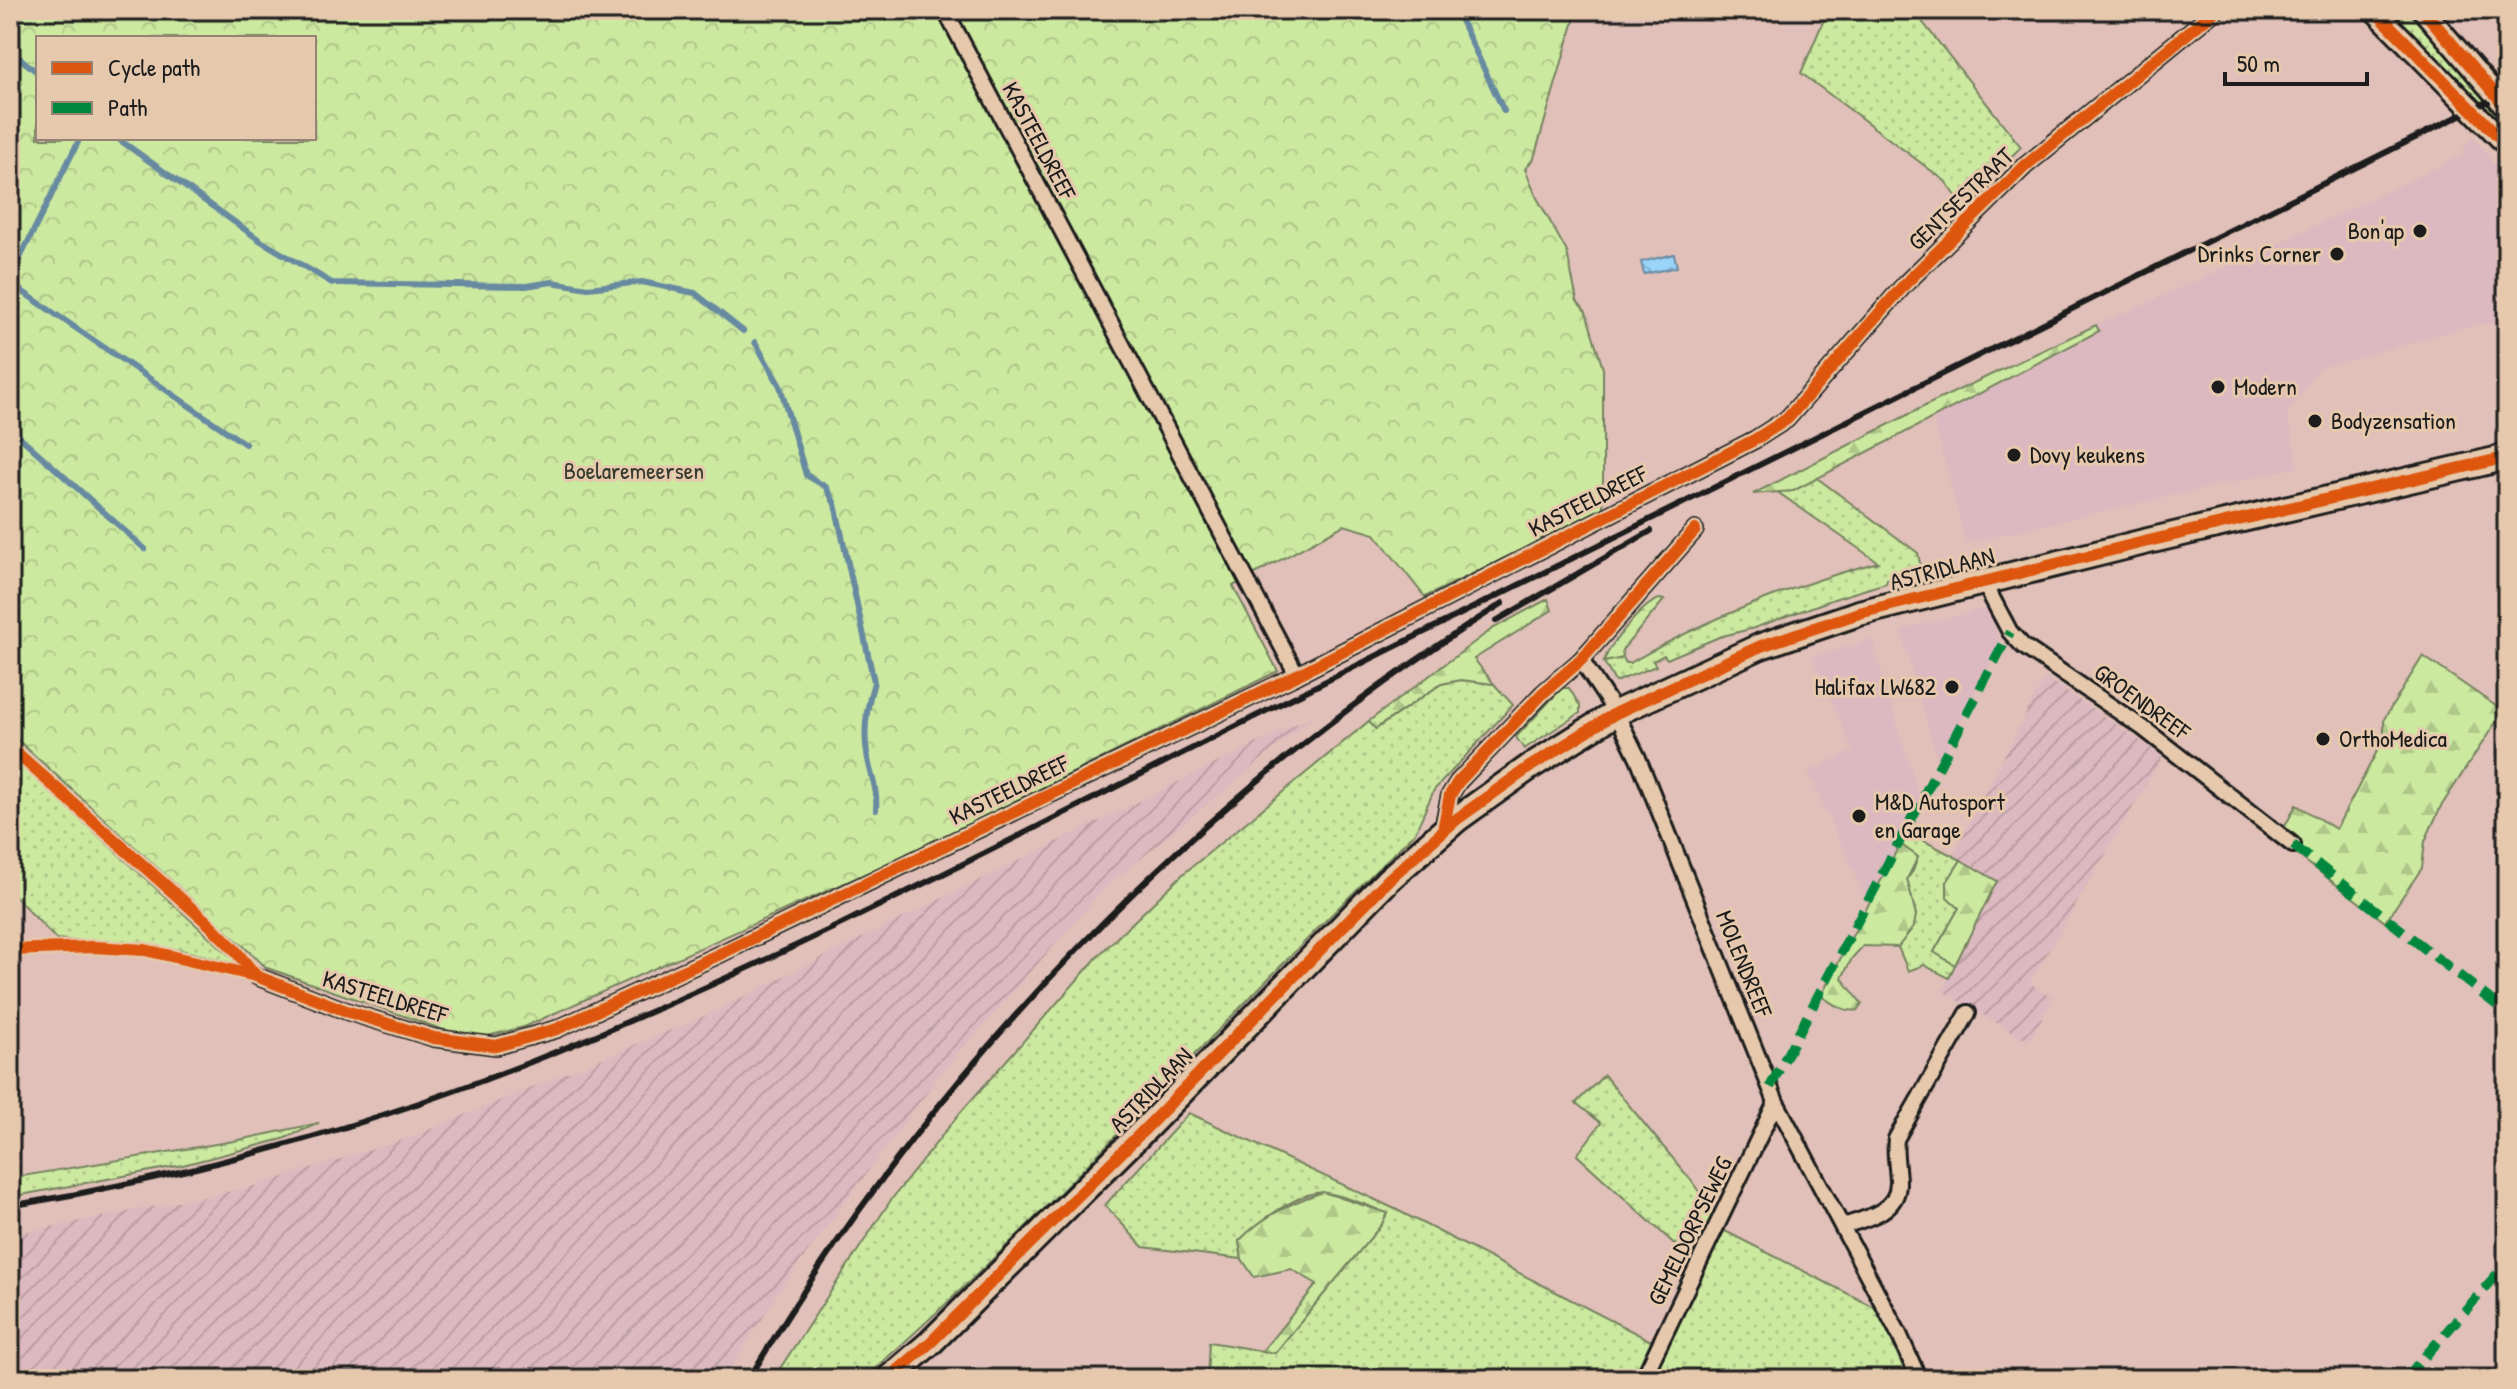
<svg xmlns="http://www.w3.org/2000/svg" width="2517" height="1389" font-family="'Patrick Hand',sans-serif">
	<style>
		.built { fill: #dcb9c0 }
		.industrial { fill: url(#industrial-furrows) }
		.grass { fill: url(#grass-dots); stroke: #74825e; stroke-width: 2 }
		.forest { fill: url(#forest-firs); stroke: #74825e; stroke-width: 2 }
		.park { fill: url(#park-crowns); stroke: #74825e; stroke-width: 2; fill-rule: evenodd }
		.water { fill: url(#water-waves); stroke: #688aa1; stroke-width: 2 }
		.lines { fill: none; stroke-linecap: round; stroke-linejoin: round }
		.stream { stroke: #688aa1; stroke-width: 6 }
		.street-casing { stroke: #1c1c1c; stroke-width: 20 }
		.secondary-casing { stroke: #1c1c1c; stroke-width: 26 }
		.primary-casing { stroke: #1c1c1c; stroke-width: 30 }
		.street { stroke: #e6c9ad; stroke-width: 14 }
		.secondary { stroke: #e6c9ad; stroke-width: 20 }
		.primary { stroke: #e6c9ad; stroke-width: 24 }
		.rail { stroke: #1c1c1c; stroke-width: 6 }
		.quiet { stroke: #00873e; stroke-width: 10; stroke-dasharray: 20 10; stroke-linecap: butt }
		.cycleway-casing { stroke: #e6c9ad; stroke-width: 17 }
		.cycleway { stroke: #de560d; stroke-width: 12 }
		.poi-dot { fill: #1c1c1c; stroke: #e6c9ad; stroke-width: 3 }
		.labels { text-anchor: middle; stroke-width: 6; stroke-linejoin: round; paint-order: stroke }
		.street-label { font-size: 24px; fill: #1c1c1c; stroke: #e6c9ad }
		.poi-label { font-size: 24px; fill: #1c1c1c; stroke: #e6c9ad; text-anchor: start }
		.park-label { font-size: 24px; fill: #363b30; stroke: #e6c9ad }
	</style>
	<defs>
		<pattern id="industrial-furrows" width="10" height="10" patternUnits="userSpaceOnUse" patternTransform="scale(2)"><rect width="10" height="10" fill="#dcb9c0"/><path d="M-1 1l2-2M0 10L10 0M9 11l2-2" fill="none" stroke="#bc9ea4"/></pattern>
		<pattern id="grass-dots" width="8" height="8" patternUnits="userSpaceOnUse" patternTransform="scale(2)"><rect width="8" height="8" fill="#cce9a0"/><path d="M2 2h.1M6 6h.1" fill="none" stroke="#afc789" stroke-width="1.8" stroke-linecap="round"/></pattern>
		<pattern id="forest-firs" width="22" height="20" patternUnits="userSpaceOnUse" patternTransform="scale(2)"><rect width="22" height="20" fill="#cce9a0"/><path d="M5 1l3.5 6h-7zM16 11l3.5 6h-7z" fill="#afc789"/></pattern>
		<pattern id="park-crowns" width="20" height="18" patternUnits="userSpaceOnUse" patternTransform="scale(2)"><rect width="20" height="18" fill="#cce9a0"/><path d="M2 6a3 3 0 1 1 6 0M12 15a3 3 0 1 1 6 0" fill="none" stroke="#afc789"/></pattern>
		<pattern id="water-waves" width="16" height="10" patternUnits="userSpaceOnUse" patternTransform="scale(2)"><rect width="16" height="10" fill="#9ad4fa"/><path d="M0 5q4-4 8 0t8 0" fill="none" stroke="#84b5d6"/></pattern>
	</defs>
	<rect width="100%" height="100%" fill="#e0c0b8"/>
	<filter id="ink" filterUnits="userSpaceOnUse"><feTurbulence type="fractalNoise" baseFrequency=".0125" numOctaves="2"/><feDisplacementMap in="SourceGraphic" scale="16" xChannelSelector="R" yChannelSelector="G"/><feConvolveMatrix kernelMatrix="1 2 1 2 8 2 1 2 1" color-interpolation-filters="sRGB"/></filter>
	<g filter="url(#ink)">
		<!-- built -->
		<g class="built">
			<polygon points="2474,137 2507,182 2507,323 2479,324 2318,369 2287,415 2299,467 1966,543 1933,419 2099,332 2096,325 2242,260 2464,154 2464,145"/>
			<polygon points="1990,607 2000,644 1939,766 1900,630"/>
			<polygon points="1872,639 1921,803 1869,905 1808,772 1853,750 1812,657"/>
		</g>
		<!-- industrial -->
		<g class="industrial">
			<polygon points="2045,677 2163,756 2030,983 2053,998 2029,1042 1942,991 1997,881 1953,855"/>
			<polygon points="1318,713 1105,888 946,1067 784,1284 724,1379 10,1379 10,1235 247,1188 411,1137 700,1018"/>
		</g>
		<!-- grass -->
		<g class="grass">
			<polygon points="1828,10 1913,10 2021,147 1962,204 1945,181 1801,73"/>
			<polygon points="2383,10 2407,10 2431,29 2467,68 2507,119 2507,130 2453,74"/>
			<path d="M1817,478l101,75 3,16 -34,10 -1,4 -52,16 -80,29 -35,9 -52,22 -3,-4 -11,6 3,5 -41,16 -11,-20 19,-4 3,5h4c78,-45 161,-77 248,-101l-102,-71h17z"/>
			<path d="M1461,680l33,4 19,21 -79,85 -19,43c-187,178 -357,376 -552,546h-90l118,-179 69,-87 141,-160 81,-78 187,-154 7,8 65,-45z"/>
			<polygon points="1562,688 1569,688 1580,706 1580,713 1524,749 1516,737"/>
			<polygon points="10,755 240,965 181,950 56,939 10,891"/>
			<polygon points="1907,832 1961,860 1947,882 1959,908 1934,952 1955,965 1949,978 1924,965 1908,971 1898,947 1916,915 1907,879 1913,871 1918,857 1900,844"/>
			<polygon points="1604,1075 1690,1179 1714,1213 1692,1260 1577,1155 1601,1123 1576,1103"/>
			<path d="M1189,1113l206,96 256,132 -17,38h-427l2,-37 66,11 107,-129 5,-11c-19,-7 -40,-17 -61,-20 -24,-5 -71,32 -87,48l3,18 -99,-12 -38,-42z"/>
			<polygon points="319,1123 283,1139 183,1165 10,1197 10,1178 234,1141"/>
			<polygon points="1721,1229 1878,1309 1908,1379 1653,1379"/>
		</g>
		<!-- forest -->
		<g class="forest">
			<polygon points="2096,325 2099,331 1793,491 1753,494 1927,405"/>
			<polygon points="1548,599 1552,610 1474,659 1494,684 1461,680 1441,684 1375,729 1369,721 1492,629"/>
			<path d="M1660,599l4,1 -42,50 1,8 -19,4c4,-16 40,-60 56,-63z"/>
			<polygon points="2423,656 2503,711 2440,808 2425,841 2422,868 2385,922 2278,840 2296,805 2336,829 2384,738 2384,719"/>
			<path d="M1900,844l18,13 -11,22 9,36 -2,11 -16,21 -35,-1 -11,12 -10,20 20,26 -4,6c-14,3 -26,-7 -37,-14z"/>
			<polygon points="1961,860 1997,881 1955,965 1934,952 1959,908 1947,897 1947,882"/>
			<path d="M1323,1192l64,21 -5,11 -107,129 -13,-2 55,-67 -26,-15 -37,8 -12,-18 -3,-18c24,-25 52,-39 84,-49z"/>
		</g>
		<!-- park -->
		<path class="park" d="M10,10h1567l-43,148 -9,11 11,27 31,56 10,49 9,11 17,57v141l-178,87 -50,-63 -31,-9 -111,61 45,85 -373,185 -381,171 -41,10 -39,-7 -177,-62 -257,-235zM38,38h276v100h-276z"/>
		<!-- water -->
		<polygon class="water" points="1674,254 1677,267 1644,274 1641,262"/>
		<g class="lines">
			<!-- stream -->
			<g class="stream">
				<polyline points="1456,10 1504,111"/>
				<polyline points="10,50 38,73"/>
				<polyline points="117,138 261,241 332,283 526,286 552,282 588,288 642,282 695,293 743,331"/>
				<polyline points="10,278 80,138"/>
				<polyline points="10,283 245,444"/>
				<path d="M755,342l25,44 26,89 20,12 9,17 39,178c-7,23 -11,47 -7,71 3,23 11,33 9,57"/>
				<polyline points="10,428 145,549"/>
			</g>
			<!-- street casing -->
			<g class="street-casing">
				<g id="street">
					<polyline points="945,10 1297,675"/>
					<polyline points="1983,581 2010,632 2023,646 2143,728 2293,845"/>
					<polyline points="1581,660 1616,713 1638,758 1776,1102 1899,1334 1919,1379"/>
					<polyline points="1443,828 1450,795 1458,782 1543,693 1581,660 1695,530"/>
					<polyline points="256,976 349,1012 434,1038 496,1046 557,1029 720,954 1297,675 1756,439 1787,419 1905,284 2025,166 2216,10"/>
					<path d="M1843,1226c22,-7 55,-14 55,-43 0,-15 -4,-29 -2,-44l72,-126"/>
					<polyline points="1643,1379 1776,1102"/>
				</g>
			</g>
			<!-- secondary casing -->
			<g class="secondary-casing">
				<g id="secondary">
					<polyline points="2374,10 2507,145"/>
					<polyline points="2423,10 2507,108"/>
				</g>
			</g>
			<!-- primary casing -->
			<g class="primary-casing">
				<polyline id="primary" points="888,1379 931,1342 1148,1126 1389,879 1457,819 1531,766 1616,713 1761,646 1859,613 2144,542 2495,460 2507,455"/>
			</g>
			<!-- street -->
			<use href="#street" class="street"/>
			<!-- secondary -->
			<use href="#secondary" class="secondary"/>
			<!-- primary -->
			<use href="#primary" class="primary"/>
			<!-- rail -->
			<g class="rail">
				<polyline points="1496,621 1651,531"/>
				<path d="M10,1206c185,-31 369,-82 543,-153 251,-102 491,-231 733,-352 406,-204 813,-407 1221,-609"/>
				<path d="M749,1379c185,-312 446,-583 754,-776"/>
			</g>
			<!-- quiet -->
			<g class="quiet">
				<polyline points="2293,845 2507,1013"/>
				<polyline points="1770,1087 2010,632"/>
				<polyline points="2405,1379 2507,1263"/>
			</g>
			<!-- cycleway casing -->
			<g class="cycleway-casing">
				<g id="cycleway">
					<polyline points="2374,10 2507,145"/>
					<polyline points="2423,10 2507,108"/>
					<polyline points="10,747 210,925 234,949 256,976"/>
					<polyline points="1443,830 1450,795 1458,782 1543,693 1581,660 1695,530"/>
					<polyline points="10,950 93,947 145,950 256,976 349,1012 434,1038 496,1046 557,1029 720,954 1297,675 1756,439 1787,419 1905,284 2025,166 2216,10"/>
					<polyline points="888,1379 931,1342 1148,1126 1389,879 1457,819 1531,766 1616,713 1761,646 1859,613 2144,542 2495,460"/>
				</g>
			</g>
			<!-- cycleway -->
			<use href="#cycleway" class="cycleway"/>
		</g>
	</g>
	<!-- markers -->
	<g class="poi-dot">
		<circle cx="2420" cy="231" r="8"/>
		<circle cx="2337" cy="254" r="8"/>
		<circle cx="2218" cy="387" r="8"/>
		<circle cx="2315" cy="421" r="8"/>
		<circle cx="2014" cy="455" r="8"/>
		<circle cx="1952" cy="687" r="8"/>
		<circle cx="2323" cy="739" r="8"/>
		<circle cx="1859" cy="816" r="8"/>
	</g>
	<g class="labels">
		<!-- street labels -->
		<g class="street-label">
			<text transform="translate(1039 141) rotate(62)" y="8">KASTEELDREEF</text>
			<text transform="translate(1961 199) rotate(-44)" y="8">GENTSESTRAAT</text>
			<text transform="translate(1588 501) rotate(-27)" y="8">KASTEELDREEF</text>
			<text transform="translate(1942 569) rotate(-15)" y="8">ASTRIDLAAN</text>
			<text transform="translate(2142 702) rotate(36)" y="8">GROENDREEF</text>
			<text transform="translate(1009 790) rotate(-26)" y="8">KASTEELDREEF</text>
			<text transform="translate(1744 964) rotate(68)" y="8">MOLENDREEF</text>
			<text transform="translate(385 997) rotate(17)" y="8">KASTEELDREEF</text>
			<text transform="translate(1151 1090) rotate(-46)" y="8">ASTRIDLAAN</text>
			<text transform="translate(1690 1231) rotate(-64)" y="8">GEMELDORPSEWEG</text>
		</g>
		<!-- poi labels -->
		<g class="poi-label">
			<text x="2404" y="239" text-anchor="end">Bon'ap</text>
			<text x="2321" y="262" text-anchor="end">Drinks Corner</text>
			<text x="2234" y="395">Modern</text>
			<text x="2331" y="429">Bodyzensation</text>
			<text x="2030" y="463">Dovy keukens</text>
			<text x="1936" y="695" text-anchor="end">Halifax LW682</text>
			<text x="2339" y="747">OrthoMedica</text>
			<text x="1875" y="810">M&amp;D Autosport<tspan x="1875" dy="28">en Garage</tspan></text>
		</g>
		<!-- park labels -->
		<g class="park-label">
			<text x="634" y="479">Boelaremeersen</text>
		</g>
	</g>
	<!-- margin -->
	<rect width="2517" height="1389" fill="none" stroke="#e6c9ad" stroke-width="40"/>
	<rect x="20" y="20" width="2477" height="1349" fill="none" stroke="#1c1c1c" stroke-width="3" filter="url(#ink)"/>
	<!-- legend -->
	<rect x="36" y="36" width="280" height="104" fill="#e6c9ad" stroke="#958473" stroke-width="2"/>
	<rect x="52" y="62" width="40" height="12" fill="#de560d" stroke="#958473" stroke-width="2"/>
	<text x="108" y="76" font-size="24" fill="#1c1c1c">Cycle path</text>
	<rect x="52" y="102" width="40" height="12" fill="#00873e" stroke="#958473" stroke-width="2"/>
	<text x="108" y="116" font-size="24" fill="#1c1c1c">Path</text>
	<!-- scale -->
	<path d="M2225 72v12h142v-12" fill="none" stroke="#1c1c1c" stroke-width="4"/>
	<text x="2237" y="72" font-size="24" fill="#1c1c1c" stroke="#e6c9ad" stroke-width="6" paint-order="stroke">50 m</text>
</svg>
